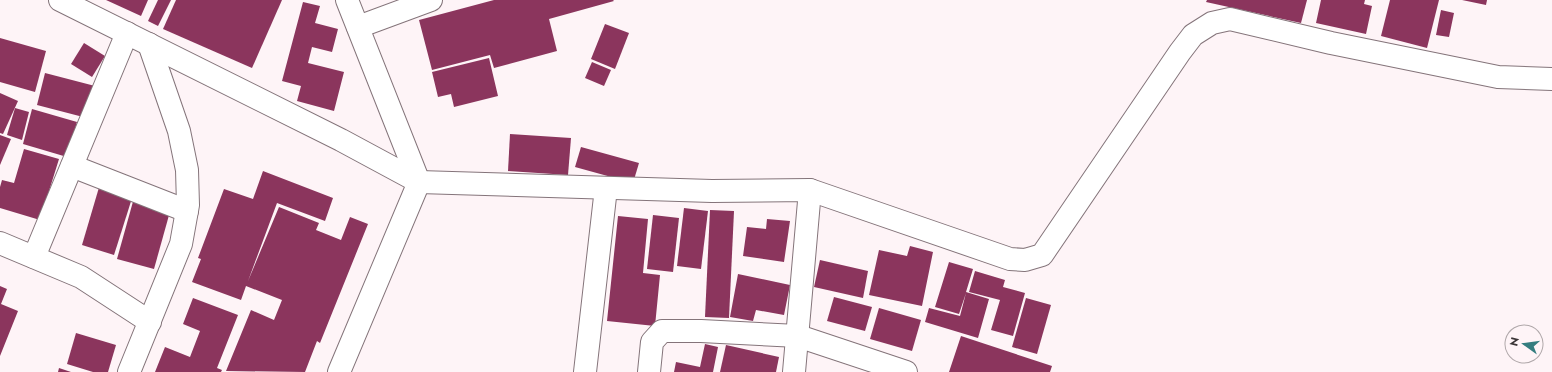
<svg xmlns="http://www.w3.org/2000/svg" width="1552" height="372" font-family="Jost,sans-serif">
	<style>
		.building { fill: #8b355d }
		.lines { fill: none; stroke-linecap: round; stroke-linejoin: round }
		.minor-casing { stroke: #84747a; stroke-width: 24 }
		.minor { stroke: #fff; stroke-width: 22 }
	</style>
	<rect width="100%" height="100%" fill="#fef4f7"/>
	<!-- building -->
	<g class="building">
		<polygon points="106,0 148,0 141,16"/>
		<polygon points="158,0 171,0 158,26 148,21"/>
		<polygon points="176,0 282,0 252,68 163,29"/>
		<polygon points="494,0 613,0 614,1 549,19 557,51 494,68 490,55 432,70 419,20"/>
		<polygon points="1207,0 1307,0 1301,23 1206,2"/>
		<polygon points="1321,0 1365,0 1364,4 1372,6 1366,34 1316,23"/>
		<polygon points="1390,0 1439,0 1427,48 1381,36"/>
		<polygon points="1462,0 1487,0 1486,5"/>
		<polygon points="303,2 320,6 315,23 338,29 332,52 312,47 308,63 344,72 334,111 297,101 301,86 282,81"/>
		<polygon points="1441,10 1454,13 1449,37 1436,35"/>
		<polygon points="605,24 629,33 615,69 591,59"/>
		<polygon points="0,38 46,51 35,92 0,82"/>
		<polygon points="84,43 105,56 92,77 71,64"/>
		<polygon points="489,58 498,96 454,107 451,94 438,97 432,72"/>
		<polygon points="592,62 611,70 604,86 585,78"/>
		<polygon points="45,73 95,86 87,118 37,105"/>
		<polygon points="0,93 18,101 3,134 0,133"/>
		<polygon points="15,108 29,112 22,140 7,135"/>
		<polygon points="32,109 77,122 67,157 23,144"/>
		<polygon points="510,134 571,138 568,175 508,171"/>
		<polygon points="0,135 11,139 0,165"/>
		<polygon points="581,147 639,163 633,183 575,167"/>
		<polygon points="24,149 59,159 40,220 0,208 0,187 2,180 14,183"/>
		<polygon points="263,171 333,198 325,221 277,203 248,281 279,207 319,223 316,230 341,240 350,217 368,224 320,343 317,341 305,372 226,371 251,310 274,320 282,300 246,286 241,300 192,282 201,259 198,258 224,189 253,199"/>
		<polygon points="100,184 133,195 114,255 82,245"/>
		<polygon points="134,198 171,208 154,269 117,259"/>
		<polygon points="684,208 708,211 701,269 677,266"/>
		<polygon points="710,210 734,211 729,318 705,317"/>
		<polygon points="653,215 679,218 673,272 647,269"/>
		<polygon points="618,216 648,219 643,273 660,275 655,326 607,321"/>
		<polygon points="767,219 790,221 784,262 743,256 747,227 766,229"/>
		<polygon points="910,246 933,252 922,306 869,295 879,250 907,256"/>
		<polygon points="820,260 868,271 863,298 814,287"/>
		<polygon points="949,262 973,269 966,292 989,299 978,338 925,322 929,308 960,316 966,293 959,314 935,307"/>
		<polygon points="975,271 1005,280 1003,287 1025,293 1013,336 991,330 1000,300 969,292"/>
		<polygon points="738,274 790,285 784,315 756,310 753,321 730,317"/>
		<polygon points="0,286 7,289 1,304 18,311 0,356"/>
		<polygon points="834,297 872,307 865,331 827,321"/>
		<polygon points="193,298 238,315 217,368 222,370 221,372 155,372 165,347 190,357 200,331 183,324"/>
		<polygon points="1026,298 1051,305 1037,354 1012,347"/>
		<polygon points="879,308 921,320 912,351 870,339"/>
		<polygon points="76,333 116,345 108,372 93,372 67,364"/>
		<polygon points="961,336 1052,366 1050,372 949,372"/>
		<polygon points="705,344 718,347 713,372 674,372 676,362 700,367"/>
		<polygon points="726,345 779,357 776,372 720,372"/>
		<polygon points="59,368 71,372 58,372"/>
	</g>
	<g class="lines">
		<!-- minor casing -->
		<g class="minor-casing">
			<g id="minor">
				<polyline points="60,0 341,140 419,182 712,191 810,190 1010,259 1025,260 1042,255 1180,52 1193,35 1212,23 1230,19 1331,43 1498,77 1552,79"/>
				<polyline points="358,27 431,0"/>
				<polyline points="72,166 187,211"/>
				<polyline points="0,243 81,277 150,322"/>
				<polyline points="34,257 127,33"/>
				<polyline points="129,372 181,244 188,205 187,170 179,131 149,44"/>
				<polyline points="339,372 419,182 347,0"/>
				<polyline points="585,372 606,188"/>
				<polyline points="649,372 652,342 662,331 701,331 798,336 906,372"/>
				<polyline points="794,372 810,190"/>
			</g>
		</g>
		<!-- minor -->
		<use href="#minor" class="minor"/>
	</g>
	<!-- north arrow -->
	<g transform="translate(1524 344) rotate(284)"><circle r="19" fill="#fef4f7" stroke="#b0a8aa"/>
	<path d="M0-3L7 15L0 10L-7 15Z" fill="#347d7f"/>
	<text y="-6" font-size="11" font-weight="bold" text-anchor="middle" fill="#3b3537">N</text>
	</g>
</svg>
